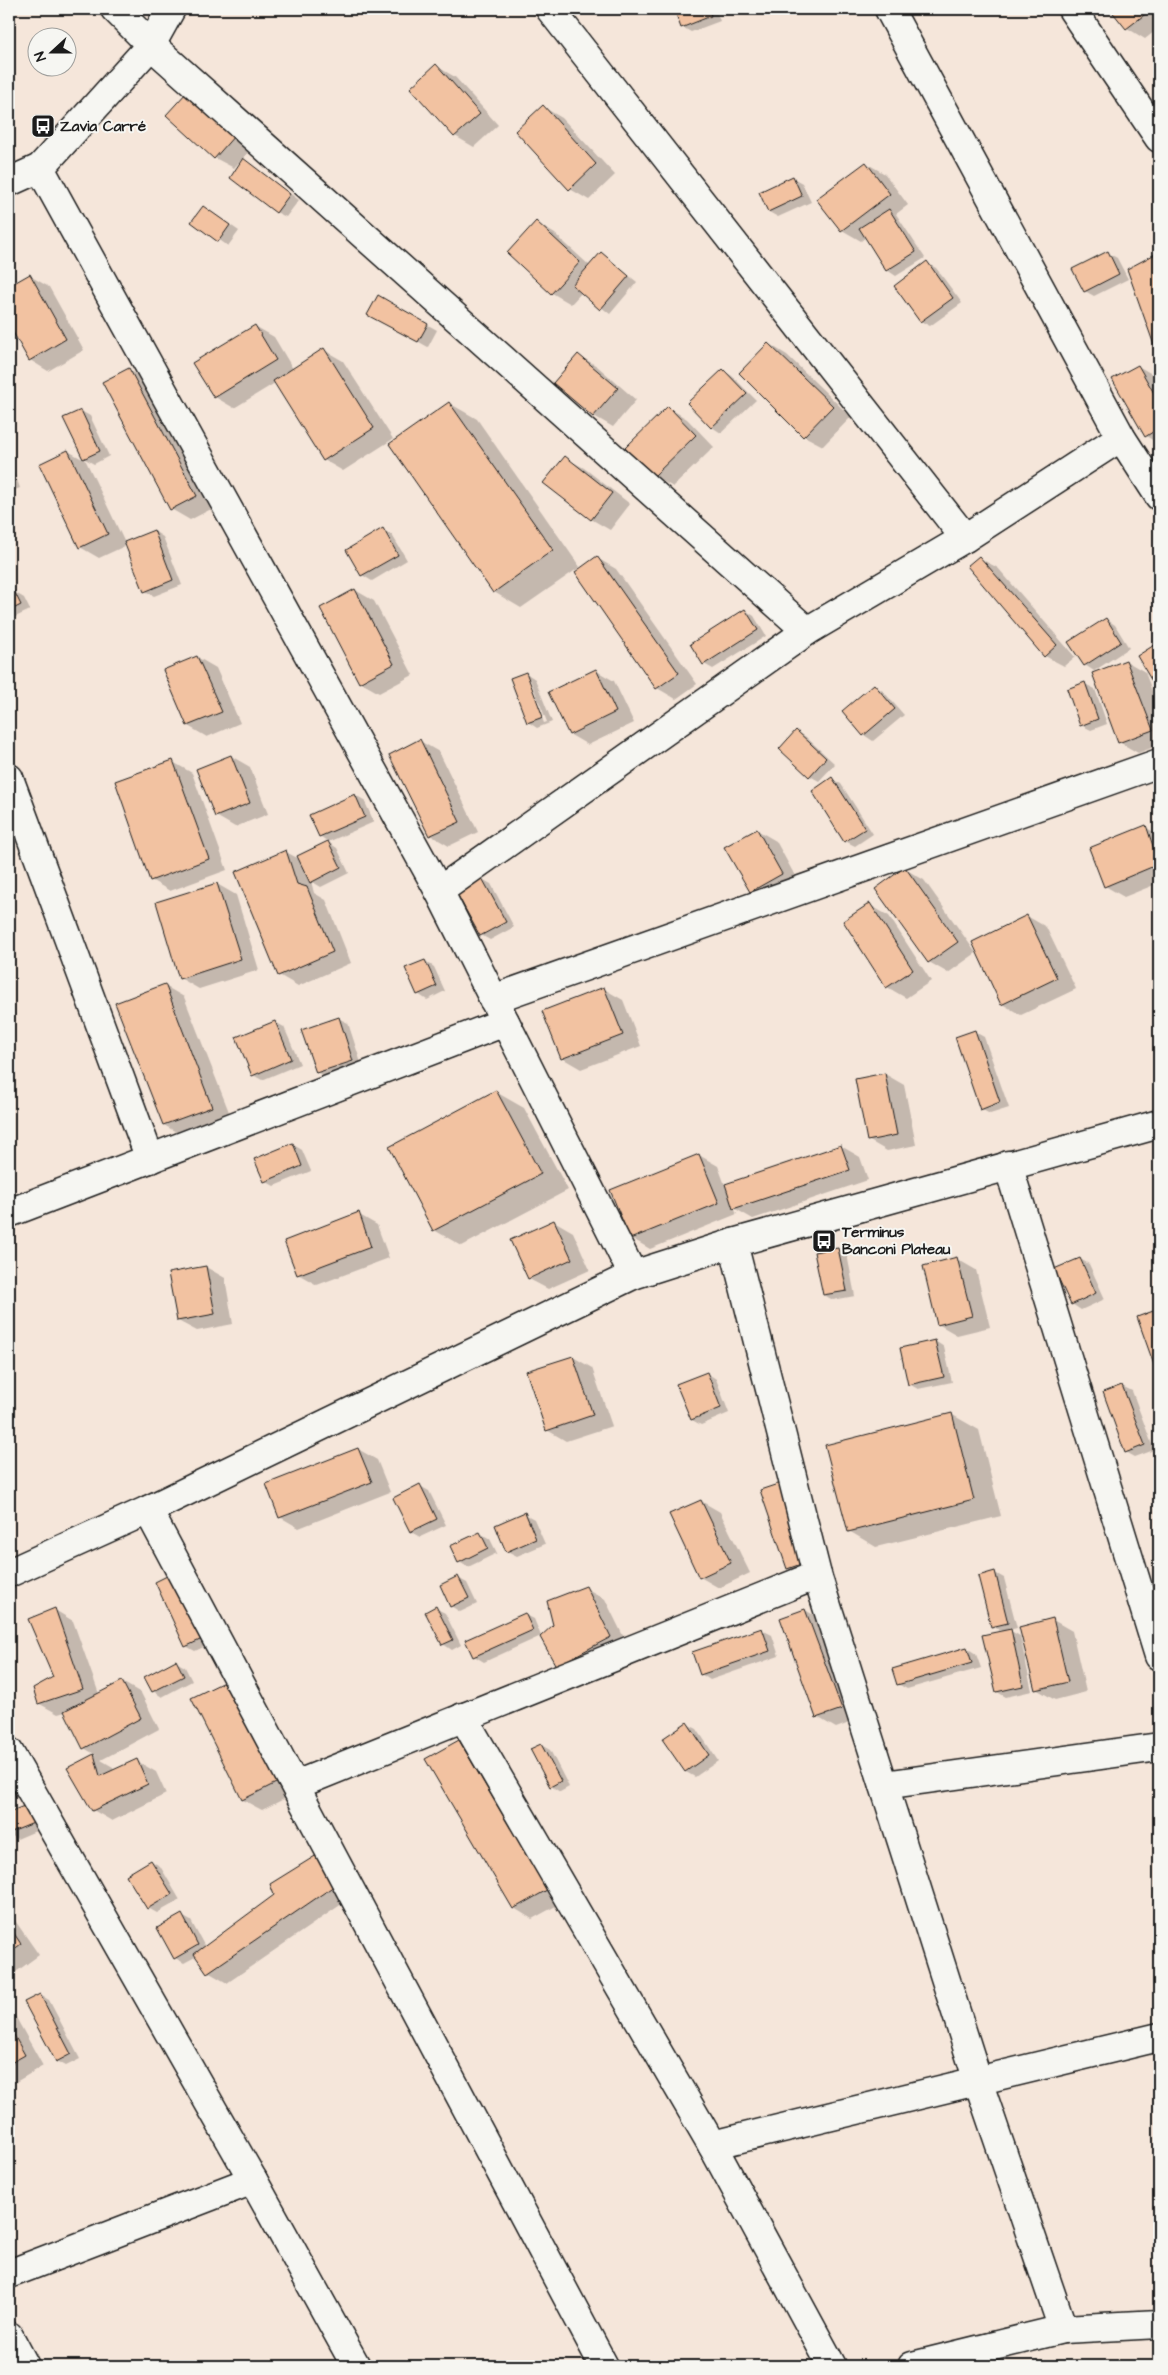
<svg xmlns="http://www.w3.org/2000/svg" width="1168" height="2375" font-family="'Architects Daughter',sans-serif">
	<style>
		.shadow { fill: #0003; fill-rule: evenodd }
		.building { fill: #f2c2a1; stroke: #1c1c1c }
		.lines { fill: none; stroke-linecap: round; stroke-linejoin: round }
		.minor-casing { stroke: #1c1c1c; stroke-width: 31 }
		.major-casing { stroke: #1c1c1c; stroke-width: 31 }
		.minor { stroke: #f6f6f2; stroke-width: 28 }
		.major { stroke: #f6f6f2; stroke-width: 28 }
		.labels { text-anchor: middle; stroke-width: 4; stroke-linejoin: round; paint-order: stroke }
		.poi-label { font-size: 15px; font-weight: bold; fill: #1c1c1c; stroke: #f6f6f2; text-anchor: start }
	</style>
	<rect width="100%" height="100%" fill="#f5e6da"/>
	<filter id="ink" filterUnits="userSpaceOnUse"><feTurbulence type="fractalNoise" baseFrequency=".02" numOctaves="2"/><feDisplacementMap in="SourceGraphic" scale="10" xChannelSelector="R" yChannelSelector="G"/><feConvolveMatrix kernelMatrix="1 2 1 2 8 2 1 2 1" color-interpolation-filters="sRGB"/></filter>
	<g filter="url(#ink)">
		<!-- shadow -->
		<g class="shadow">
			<polygon points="675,9 715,9 720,21 691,32 682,27"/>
			<polygon points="1111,9 1159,9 1159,28 1145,39 1127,28"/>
			<polygon points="436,66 455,77 498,125 474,147 455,136"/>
			<polygon points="187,94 253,147 242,159 299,200 286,217 276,212 243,161 241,160 234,168 215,158"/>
			<polygon points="543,107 562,118 615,175 589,200 570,189 517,131"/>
			<polygon points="866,163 885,174 908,205 896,214 925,258 896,276 887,270 866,237 861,241 842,230 818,199"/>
			<polygon points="793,178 802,183 811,202 778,217 769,212"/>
			<polygon points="204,207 239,231 228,246 193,221"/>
			<polygon points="537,223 555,234 590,266 602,254 637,282 610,314 582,292 571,304 552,293 509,253"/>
			<polygon points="1108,253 1117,258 1128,279 1094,296 1085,291"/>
			<polygon points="1159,254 1159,346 1155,344 1129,270"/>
			<polygon points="927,263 936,268 962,303 930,326 920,321"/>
			<polygon points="30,276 49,287 84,350 48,371 30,360 9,323 9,287"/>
			<polygon points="378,297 437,330 428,347 369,314"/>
			<polygon points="255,326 274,337 293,369 324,350 343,361 393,439 343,471 324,460 275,383 234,408 215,397"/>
			<polygon points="769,344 787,355 851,417 823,446 804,436"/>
			<polygon points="578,355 597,366 636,400 613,427 594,416 555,382"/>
			<polygon points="1138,366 1157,377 1159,381 1159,444 1146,436"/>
			<polygon points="129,370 148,381 215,507 190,520 171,509"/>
			<polygon points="723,370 732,376 756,400 721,433 712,427 689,403"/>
			<polygon points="449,403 477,419 580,567 521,608 494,592"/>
			<polygon points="669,408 687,419 714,447 673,487 654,476"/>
			<polygon points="81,411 90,416 109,456 94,464 85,459 125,543 154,531 163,537 182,585 154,596 145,591 127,545 99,558 80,547 68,451 86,461 65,419"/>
			<polygon points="565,458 584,468 630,504 610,530 591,519"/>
			<polygon points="9,459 20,488 9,492"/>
			<polygon points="383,530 392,535 407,560 372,581 362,575"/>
			<polygon points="597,558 616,569 697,684 676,699 657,688 577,572"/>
			<polygon points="979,558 998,568 1075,657 1064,666 1045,656"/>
			<polygon points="355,590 374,601 413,675 379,693 360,682"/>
			<polygon points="14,592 24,598 30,610 9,620 9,595"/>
			<polygon points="745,610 754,616 766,636 713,669 704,664"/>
			<polygon points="1106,619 1115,625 1129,648 1094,671 1085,665"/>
			<polygon points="1159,643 1159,685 1154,682 1138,657"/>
			<polygon points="197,657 216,668 240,723 207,737 188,726 164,671"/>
			<polygon points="1126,661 1145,672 1159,710 1159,745 1138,753 1119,742"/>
			<polygon points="595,670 614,681 634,723 588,745 569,734"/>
			<path d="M526,673l9,6 17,43 -15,6 -9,-6zM528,679h2l17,43 -3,1z"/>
			<polygon points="1085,684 1095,689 1107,724 1091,730 1081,725"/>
			<polygon points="874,686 883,691 904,715 873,741 864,735"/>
			<polygon points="796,731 806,737 835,764 819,781 810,776"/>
			<polygon points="420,741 439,752 478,832 449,846 430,835"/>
			<polygon points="231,756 250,767 268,814 235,827 216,816"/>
			<polygon points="173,762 192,773 227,870 170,891 151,880"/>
			<polygon points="832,779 841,784 873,834 855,846 845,841"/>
			<polygon points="355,795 364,800 374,822 328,842 320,836"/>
			<polygon points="1145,827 1159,835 1159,883 1124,897 1105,886"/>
			<polygon points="757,830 776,841 800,885 770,902 751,892"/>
			<polygon points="328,842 337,848 349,873 321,887 311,881 314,893 326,900 351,963 298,986 279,975 286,852 301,860"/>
			<polygon points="905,869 924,880 976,953 948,973 929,962"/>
			<polygon points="482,879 491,884 514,927 490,940 481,935"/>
			<polygon points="217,884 236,895 259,970 199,989 180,978"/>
			<polygon points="870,905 889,916 931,981 906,998 887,987"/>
			<polygon points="1027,916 1046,927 1076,989 1021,1015 1002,1004"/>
			<polygon points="425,961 434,967 445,991 427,1000 418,994"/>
			<polygon points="165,986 184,997 231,1117 183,1136 164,1125 117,1004"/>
			<polygon points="604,989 623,1000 641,1046 581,1069 562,1058"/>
			<polygon points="338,1018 348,1023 362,1066 326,1078 317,1072"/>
			<polygon points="275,1022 284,1027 300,1064 262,1080 253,1075"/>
			<polygon points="975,1032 984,1037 1009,1108 990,1114 981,1109"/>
			<polygon points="885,1074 904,1085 916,1145 887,1151 868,1140"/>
			<polygon points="496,1092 524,1108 568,1190 462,1246 434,1230"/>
			<polygon points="292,1144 302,1150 311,1171 274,1186 265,1181"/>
			<polygon points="841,1146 860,1157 868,1180 753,1219 734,1208 737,1214 650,1249 631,1238 699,1155 718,1166 725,1185"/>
			<polygon points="358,1214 377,1225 389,1258 317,1285 298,1274"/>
			<polygon points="554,1221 573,1232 590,1270 548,1289 529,1279 512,1241"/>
			<polygon points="838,1249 847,1254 855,1296 833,1300 824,1295"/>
			<polygon points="957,1259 976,1270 990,1327 957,1335 938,1324"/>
			<polygon points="1080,1259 1089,1264 1105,1299 1081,1310 1072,1304"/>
			<polygon points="206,1267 225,1278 233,1324 197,1331 178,1321"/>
			<polygon points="1156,1312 1159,1314 1159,1373 1158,1372"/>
			<polygon points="935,1341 944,1347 952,1382 918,1389 909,1384"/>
			<polygon points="573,1357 592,1368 612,1426 566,1441 547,1430"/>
			<polygon points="707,1373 716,1379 729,1413 701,1425 692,1420"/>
			<polygon points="1122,1386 1132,1391 1154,1450 1135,1457 1126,1452"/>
			<polygon points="951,1414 979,1430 1001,1516 876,1547 849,1531"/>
			<polygon points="358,1449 377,1460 390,1492 299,1528 280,1517"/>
			<polygon points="420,1486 429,1491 446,1525 420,1537 411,1532 395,1498"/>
			<polygon points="761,1491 816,1567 797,1574 788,1568"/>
			<polygon points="701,1501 720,1512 750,1573 719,1588 700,1577"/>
			<polygon points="525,1514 534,1519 545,1544 517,1556 507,1551"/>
			<polygon points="480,1533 490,1539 497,1553 468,1567 459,1562"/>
			<polygon points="995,1573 1004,1578 1017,1628 1009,1630 1020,1636 1032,1691 1006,1697 997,1692 1003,1632 992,1626"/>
			<polygon points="458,1578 467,1583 477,1604 460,1612 451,1606"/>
			<polygon points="157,1582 210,1644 195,1651 186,1646"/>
			<polygon points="586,1588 605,1599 629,1648 557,1665 554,1626"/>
			<polygon points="435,1608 445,1613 461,1645 452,1650 443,1644"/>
			<polygon points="55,1610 73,1621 99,1694 122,1682 141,1693 159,1729 101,1760 113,1767 114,1771 137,1761 156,1772 166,1794 112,1821 93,1810 69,1768 96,1755 84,1748 65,1712 58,1714 40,1704 34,1689 54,1677"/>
			<polygon points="805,1610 824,1621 860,1719 836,1728 817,1717"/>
			<polygon points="524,1614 534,1619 541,1636 484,1662 474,1656 467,1640"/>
			<polygon points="1053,1620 1072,1631 1086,1692 1055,1700 1036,1689"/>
			<polygon points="762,1630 772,1635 779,1656 710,1680 701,1674"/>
			<polygon points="967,1648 976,1654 981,1668 907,1689 898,1684"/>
			<polygon points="176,1662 185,1667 192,1681 162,1697 153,1691"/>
			<polygon points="193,1699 298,1792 262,1810 243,1800"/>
			<polygon points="687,1724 697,1729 718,1761 695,1777 686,1772"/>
			<polygon points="459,1742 477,1752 565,1901 532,1919 514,1908"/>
			<polygon points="541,1745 550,1750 569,1787 560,1792 551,1786"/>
			<polygon points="9,1764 24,1788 11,1798 9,1796"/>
			<polygon points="29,1805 45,1827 17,1839 9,1834 9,1813"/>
			<polygon points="320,1855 352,1897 227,1983 208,1972 197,1956 184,1963 175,1958 182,1916 191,1921 205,1947 275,1896"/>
			<polygon points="151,1861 160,1866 180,1900 157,1913 148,1908"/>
			<polygon points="9,1912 39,1955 9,1977"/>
			<polygon points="40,1995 49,2000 80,2059 66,2066 57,2061"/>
			<polygon points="9,2005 43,2066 9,2086"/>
		</g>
		<!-- building -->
		<g class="building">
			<polygon points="674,9 709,9 711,16 681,28"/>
			<polygon points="1110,9 1152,9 1126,29"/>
			<polygon points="436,64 480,114 454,137 410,88"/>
			<polygon points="187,92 235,135 214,159 166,115"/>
			<polygon points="543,105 596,164 569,190 515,131"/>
			<polygon points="243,158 290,194 276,213 230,178"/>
			<polygon points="866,162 890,194 841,231 816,199"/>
			<polygon points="793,176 802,196 768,212 759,192"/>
			<polygon points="203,206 230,225 218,242 191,222"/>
			<polygon points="889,209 916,252 886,271 859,228"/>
			<polygon points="536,221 580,262 551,294 507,253"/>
			<polygon points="1108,251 1119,274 1084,292 1072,269"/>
			<polygon points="601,252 629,276 600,310 572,285"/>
			<polygon points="1159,252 1159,344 1154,345 1127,269"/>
			<polygon points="927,261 953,298 920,322 894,286"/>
			<polygon points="30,274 66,339 29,361 9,325 9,286"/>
			<polygon points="378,295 428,324 418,342 367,315"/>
			<polygon points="255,325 276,360 214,398 192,363"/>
			<polygon points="768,343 833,406 803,437 739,373"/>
			<polygon points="324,348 374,428 323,461 273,381"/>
			<polygon points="578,354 618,388 593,417 553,383"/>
			<polygon points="1138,365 1159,402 1159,428 1145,437 1112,379"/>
			<polygon points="129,368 197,496 170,510 102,382"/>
			<polygon points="723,369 747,394 711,428 687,403"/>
			<polygon points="449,402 553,550 493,593 389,444"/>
			<polygon points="668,406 696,435 653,477 625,448"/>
			<polygon points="81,410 100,451 83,459 63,418"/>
			<polygon points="68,450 108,534 79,548 39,464"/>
			<polygon points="565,456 612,493 591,520 543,483"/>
			<polygon points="383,528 398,555 361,576 346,550"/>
			<polygon points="154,530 173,580 144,592 124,542"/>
			<polygon points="597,556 679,673 656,689 575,572"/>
			<polygon points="979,556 1057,645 1044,657 967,566"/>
			<polygon points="355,589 394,664 359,683 320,608"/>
			<polygon points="14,591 21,605 9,611 9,593"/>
			<polygon points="745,609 758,630 703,665 690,644"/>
			<polygon points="1106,618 1121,642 1084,666 1068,642"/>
			<polygon points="1159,642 1159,680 1153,683 1137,656"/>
			<polygon points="197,656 222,712 187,726 163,670"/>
			<polygon points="1126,660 1153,730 1118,743 1092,673"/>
			<polygon points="596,669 616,712 569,735 548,692"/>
			<polygon points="526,672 543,717 527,723 510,678"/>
			<polygon points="1085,682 1098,719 1080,726 1067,689"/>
			<polygon points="874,684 895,709 863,736 842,711"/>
			<polygon points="796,730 826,758 809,777 779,749"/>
			<polygon points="420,739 460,822 429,836 389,755"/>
			<polygon points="231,755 250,803 215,817 196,769"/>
			<polygon points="173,760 209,859 150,881 115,781"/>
			<polygon points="832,777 865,829 844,842 812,791"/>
			<polygon points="355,794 365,817 319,837 309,815"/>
			<polygon points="1146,825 1159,864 1104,887 1089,848"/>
			<polygon points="757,829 782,874 750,892 724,847"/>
			<polygon points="328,841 341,867 310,883 297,856"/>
			<polygon points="286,850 297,884 307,887 333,952 278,976 235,872"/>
			<polygon points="905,867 958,942 928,963 875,889"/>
			<polygon points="482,878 506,922 480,936 456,892"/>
			<polygon points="217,883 241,959 179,979 156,902"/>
			<polygon points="870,903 913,970 886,988 843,921"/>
			<polygon points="1027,915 1057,978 1001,1005 972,942"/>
			<polygon points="425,960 437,986 417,995 405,968"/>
			<polygon points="165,984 212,1107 163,1125 115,1003"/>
			<polygon points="604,987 623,1035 561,1059 542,1011"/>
			<polygon points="339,1017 353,1061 316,1073 301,1030"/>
			<polygon points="275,1021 291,1059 252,1076 236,1037"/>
			<polygon points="975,1030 1000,1102 980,1110 955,1037"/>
			<polygon points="885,1073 897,1135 867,1141 855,1079"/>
			<polygon points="496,1090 541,1174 433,1231 389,1147"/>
			<polygon points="293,1143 302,1166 264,1182 254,1159"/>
			<polygon points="841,1145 850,1170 733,1209 725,1184"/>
			<polygon points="699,1154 719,1203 630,1239 610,1190"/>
			<polygon points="359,1212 371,1247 297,1275 284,1241"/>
			<polygon points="554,1220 572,1259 528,1279 510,1240"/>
			<polygon points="838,1248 847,1291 823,1295 814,1252"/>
			<polygon points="957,1257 972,1316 937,1325 923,1266"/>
			<polygon points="1080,1258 1096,1293 1071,1305 1054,1269"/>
			<polygon points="206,1266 215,1314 177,1321 168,1273"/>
			<polygon points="1156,1310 1159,1320 1159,1373 1157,1373 1137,1317"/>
			<polygon points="935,1340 944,1377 908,1385 900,1348"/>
			<polygon points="573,1356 593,1415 546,1431 526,1371"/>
			<polygon points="707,1372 721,1408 691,1420 676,1384"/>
			<polygon points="1122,1385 1145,1445 1125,1453 1103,1392"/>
			<polygon points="952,1413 974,1500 848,1532 825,1445"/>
			<polygon points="358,1448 372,1482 279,1518 266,1484"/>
			<polygon points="781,1483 807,1562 787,1569 760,1490"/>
			<polygon points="420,1484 437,1519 410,1532 393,1498"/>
			<polygon points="701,1500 731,1563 699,1578 669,1514"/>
			<polygon points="525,1512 536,1539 506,1552 495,1525"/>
			<polygon points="480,1532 488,1548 458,1563 450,1546"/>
			<polygon points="995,1571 1008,1623 991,1627 978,1576"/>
			<polygon points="171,1574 202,1639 185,1647 155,1582"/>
			<polygon points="458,1576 469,1598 450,1607 440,1585"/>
			<polygon points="586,1586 611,1637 556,1666 540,1637 553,1625 547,1601"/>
			<polygon points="436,1606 453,1640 442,1645 425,1612"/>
			<polygon points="55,1608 83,1689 38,1704 33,1688 53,1677 28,1619"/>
			<polygon points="805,1609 842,1709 816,1718 780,1618"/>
			<polygon points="525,1613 533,1630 473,1657 465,1640"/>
			<polygon points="1053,1618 1068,1682 1035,1690 1019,1627"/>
			<polygon points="762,1628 770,1651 700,1675 692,1652"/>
			<polygon points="1011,1629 1023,1686 996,1692 982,1635"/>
			<polygon points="967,1647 972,1663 897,1685 892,1669"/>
			<polygon points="176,1660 184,1676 152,1692 144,1677"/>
			<polygon points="230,1679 280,1781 242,1800 191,1698"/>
			<polygon points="122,1681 141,1718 83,1749 64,1711"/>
			<polygon points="687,1722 709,1755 685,1772 662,1739"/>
			<polygon points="459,1740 547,1890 513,1909 425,1759"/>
			<polygon points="541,1744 561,1781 550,1787 530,1749"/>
			<polygon points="94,1754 100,1776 137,1759 148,1784 92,1811 67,1768"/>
			<polygon points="29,1804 36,1822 9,1833 9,1812"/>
			<polygon points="320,1853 334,1886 207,1973 194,1954 274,1895 270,1884"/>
			<polygon points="151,1860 172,1894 147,1909 126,1875"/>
			<polygon points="182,1914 198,1945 174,1959 157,1928"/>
			<polygon points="9,1926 21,1944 9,1953"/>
			<polygon points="40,1994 71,2054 56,2062 24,2002"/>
			<polygon points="9,2026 25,2055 9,2064"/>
		</g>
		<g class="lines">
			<!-- minor casing -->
			<g class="minor-casing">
				<g id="minor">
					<polyline points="115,9 151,45 807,631"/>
					<polyline points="550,9 965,538"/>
					<polyline points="889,9 1121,437 1159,496"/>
					<polyline points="1072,9 1159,138"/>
					<polyline points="40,168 439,891 633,1275"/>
					<polyline points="9,778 150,1159"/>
					<polyline points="439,891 807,631 965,538 1121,437"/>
					<polyline points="493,999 1159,763"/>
					<polyline points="1008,1165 1159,1656"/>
					<polyline points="9,1213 505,1022"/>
					<polyline points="733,1243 817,1575 978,2081 1063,2329"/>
					<polyline points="148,1510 604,2366"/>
					<polyline points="9,1573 148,1510 633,1275 733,1243 1159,1124"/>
					<polyline points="463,1717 712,2145 832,2366"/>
					<polyline points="9,1752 253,2180 356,2366"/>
					<polyline points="296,1785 817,1575"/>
					<polyline points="884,1785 1159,1747"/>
					<polyline points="712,2145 1159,2037"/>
					<polyline points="9,2274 253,2180"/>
					<polyline points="9,2336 25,2366"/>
					<polyline points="912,2366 1063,2329 1159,2324"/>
				</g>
			</g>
			<!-- major casing -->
			<g class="major-casing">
				<polyline id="major" points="9,182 40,168 151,45 171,9"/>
			</g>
			<!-- minor -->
			<use href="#minor" class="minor"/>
			<!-- major -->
			<use href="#major" class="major"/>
		</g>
	</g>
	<!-- icons -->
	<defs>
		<g id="bus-square" transform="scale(1.25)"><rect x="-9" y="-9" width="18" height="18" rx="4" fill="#1c1c1c" stroke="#f6f6f2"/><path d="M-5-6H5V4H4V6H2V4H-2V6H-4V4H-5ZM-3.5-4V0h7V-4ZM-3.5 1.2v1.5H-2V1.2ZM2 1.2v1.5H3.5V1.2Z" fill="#fff"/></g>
	</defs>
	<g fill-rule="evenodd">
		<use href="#bus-square" x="43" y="126"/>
		<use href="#bus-square" x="824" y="1241"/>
	</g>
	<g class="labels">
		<!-- poi labels -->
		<g class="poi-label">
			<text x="60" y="131">Zavia Carré</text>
			<text x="842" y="1237">Terminus<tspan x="842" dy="17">Banconi Plateau</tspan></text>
		</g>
	</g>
	<!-- margin -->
	<rect width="1168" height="2375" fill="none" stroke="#f6f6f2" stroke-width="30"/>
	<rect x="15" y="15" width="1138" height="2345" fill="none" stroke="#1c1c1c" stroke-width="2" filter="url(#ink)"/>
	<!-- north arrow -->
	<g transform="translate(52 52) rotate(249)"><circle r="24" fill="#f6f6f2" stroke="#9f9f9c"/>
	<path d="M0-4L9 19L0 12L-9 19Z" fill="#1c1c1c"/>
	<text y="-8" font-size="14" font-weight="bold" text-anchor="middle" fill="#1c1c1c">N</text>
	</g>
</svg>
